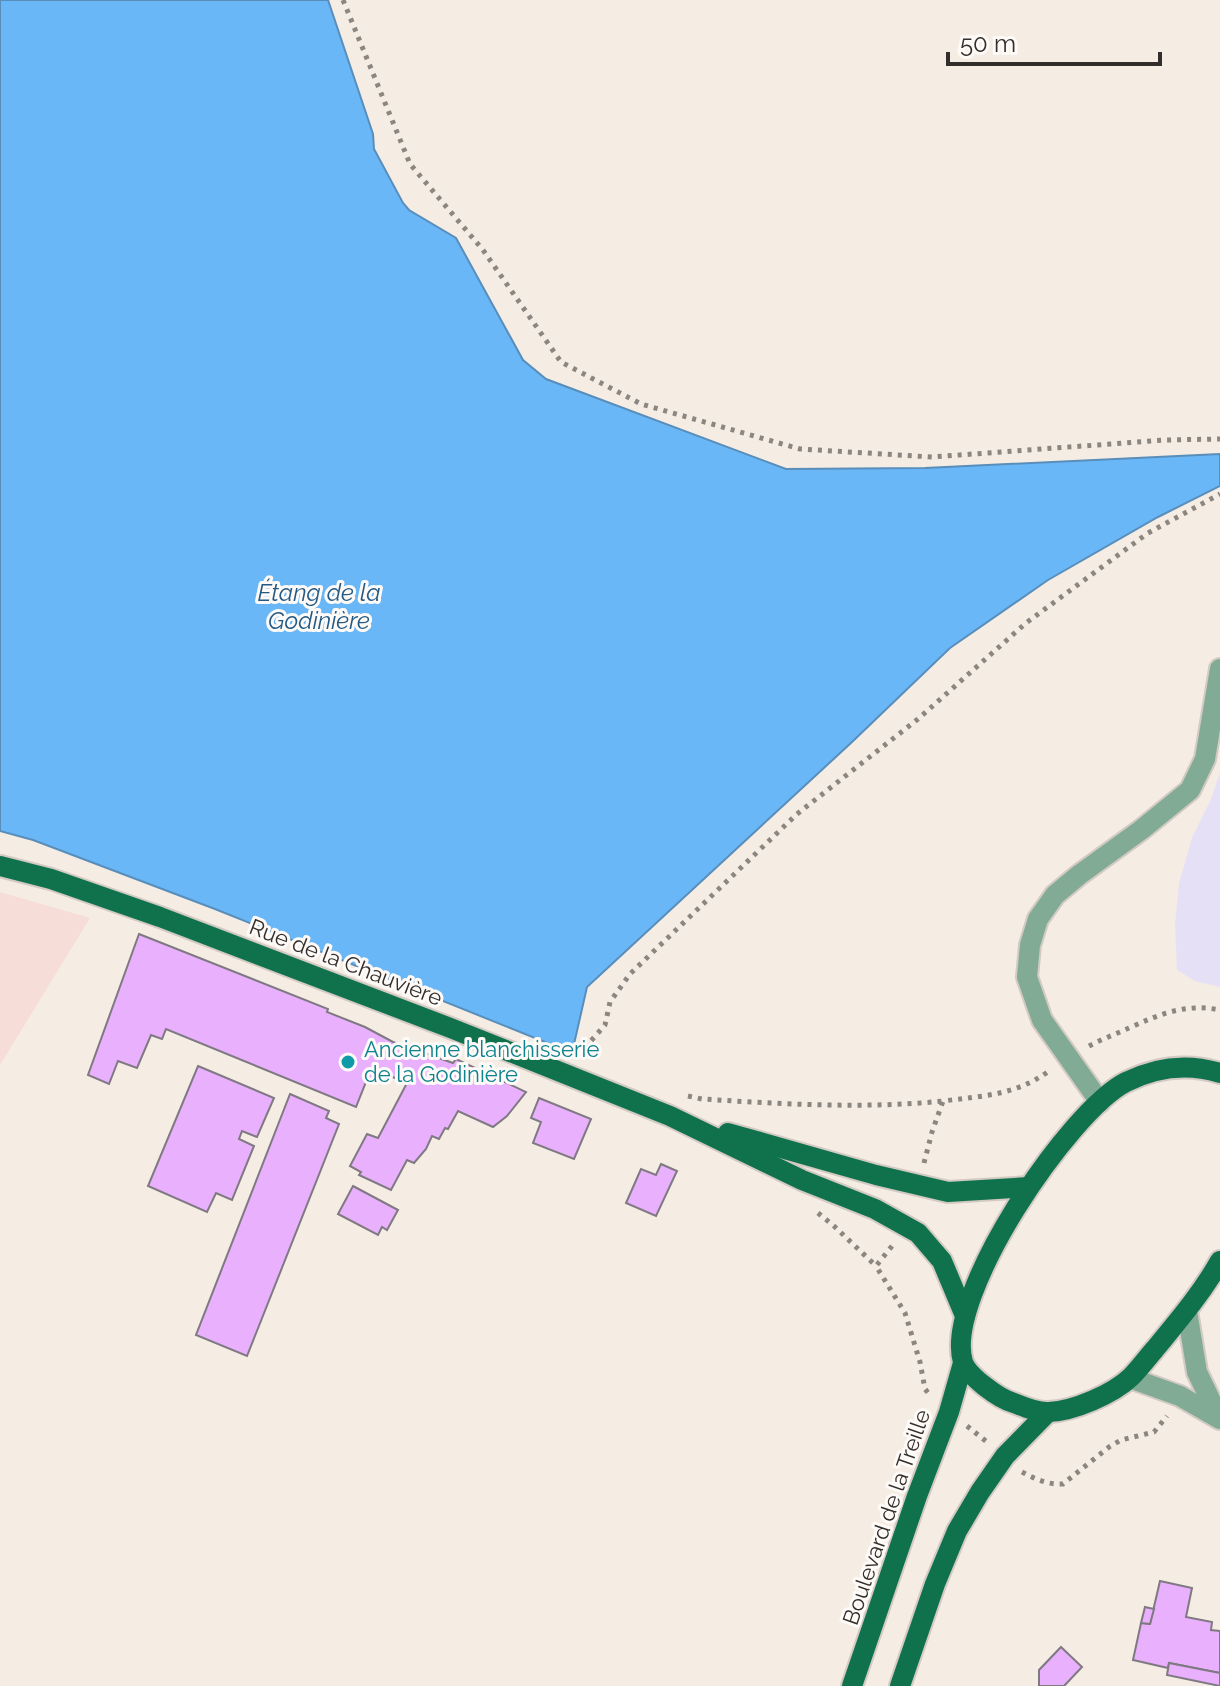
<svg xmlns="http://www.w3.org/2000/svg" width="1220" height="1686" font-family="Raleway,sans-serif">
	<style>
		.commercial { fill: #e5e0f6 }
		.industrial { fill: #f7ddd7 }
		.water { fill: #6ab7f8; stroke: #598eba; stroke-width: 2 }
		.building { fill: #e9b0fd; stroke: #7f7982; stroke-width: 2 }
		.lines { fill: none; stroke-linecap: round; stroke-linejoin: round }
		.minor-casing { stroke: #d2cac3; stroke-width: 24 }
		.major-casing { stroke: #d2cac3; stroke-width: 24 }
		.path { stroke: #8b8680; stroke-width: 5; stroke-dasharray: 4 6; stroke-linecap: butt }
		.minor { stroke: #82ab95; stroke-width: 20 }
		.major { stroke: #10724d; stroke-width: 20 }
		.culture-dot { fill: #0f9aa8; stroke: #fefaf7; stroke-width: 3 }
		.labels { text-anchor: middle; stroke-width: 6; stroke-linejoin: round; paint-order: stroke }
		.street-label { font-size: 22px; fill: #312e2b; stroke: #fefaf7 }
		.culture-label { font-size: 22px; fill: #0d838f; stroke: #fefaf7; text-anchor: start }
		.water-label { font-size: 24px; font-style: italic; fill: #235a85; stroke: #fefaf7 }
	</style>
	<rect width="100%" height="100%" fill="#f5ece4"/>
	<!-- commercial -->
	<polygon class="commercial" points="1220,772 1220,987 1195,981 1177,970 1175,925 1179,883 1192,838 1211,799"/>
	<!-- industrial -->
	<polygon class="industrial" points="0,892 90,918 0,1065"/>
	<!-- water -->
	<polygon class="water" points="0,0 328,0 373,134 374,149 403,203 409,210 456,238 523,360 546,379 786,469 925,468 1220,454 1220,486 1158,517 1048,580 950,648 852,742 587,987 572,1053 215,909 33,840 0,831"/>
	<!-- building -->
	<g class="building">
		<polygon points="139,934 328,1009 327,1012 365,1027 393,1042 453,1063 456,1059 526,1092 507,1116 493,1127 458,1111 448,1129 445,1128 439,1139 432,1136 426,1149 414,1163 407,1160 391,1190 359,1175 361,1172 350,1166 367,1134 378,1138 407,1083 376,1070 370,1084 366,1082 356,1107 166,1029 162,1039 151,1035 137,1068 118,1061 109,1084 88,1075"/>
		<polygon points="198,1066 274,1098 257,1137 242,1131 239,1139 254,1146 232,1200 216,1193 207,1212 148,1186"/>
		<polygon points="290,1094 329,1111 326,1118 339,1124 247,1356 196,1335"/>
		<polygon points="539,1098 591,1119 574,1159 533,1143 541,1122 531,1118"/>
		<polygon points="661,1164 677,1171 656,1216 626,1203 641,1169 656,1175"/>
		<polygon points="353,1186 398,1210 387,1230 382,1227 378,1235 338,1214"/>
		<polygon points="1160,1581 1192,1588 1186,1617 1212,1622 1211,1630 1220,1631 1220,1673 1169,1663 1168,1668 1133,1660 1141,1623 1150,1624"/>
		<polygon points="1145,1607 1154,1609 1150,1624 1141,1623"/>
		<polygon points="1061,1647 1082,1667 1064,1686 1039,1686 1039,1670"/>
		<polygon points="1169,1663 1220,1673 1220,1686 1167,1675"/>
	</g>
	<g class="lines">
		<!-- minor casing -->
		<g class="minor-casing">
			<g id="minor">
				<polyline points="1100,1102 1042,1020 1027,977 1030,945 1038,919 1055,895 1079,875 1141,830 1190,790 1205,759 1220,669"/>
				<polyline points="1187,1311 1197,1372 1219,1418"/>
				<polyline points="1130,1378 1180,1396 1220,1419"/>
			</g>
		</g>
		<!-- major casing -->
		<g class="major-casing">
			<g id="major">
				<polyline points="0,866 51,879 160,917 453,1029 670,1116 802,1180 875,1209 918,1233 942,1261 965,1316"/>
				<path d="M1220,1073c-32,-10 -64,-6 -94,9 -57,29 -183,215 -163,280 5,14 36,37 51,41 10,4 23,10 35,9 25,-1 64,-18 82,-35 9,-9 16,-19 24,-28 23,-28 47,-56 65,-88"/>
				<polyline points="728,1133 876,1175 948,1192 1029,1187"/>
				<polyline points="852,1686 917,1496 949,1412 963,1363"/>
				<polyline points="900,1686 935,1584 957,1531 980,1492 1005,1456 1047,1413"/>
			</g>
		</g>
		<!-- path -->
		<g class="path">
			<polyline points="343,0 410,164 483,250 561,362 641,404 800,449 932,457 1165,440 1220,439"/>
			<path d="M1089,1046c13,-7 27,-12 40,-18 31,-14 57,-25 91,-18"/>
			<polyline points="584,1059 590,1042 605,1025 610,1002 630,974 797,814 918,719 1026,623 1148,533 1220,494"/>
			<path d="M688,1096l14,3c78,5 163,10 241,2"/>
			<path d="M924,1163l8,-31 11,-31c39,-5 75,-6 107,-31"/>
			<polyline points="818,1213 834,1226 876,1266"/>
			<polyline points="892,1246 876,1266 905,1313 920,1362 925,1389 929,1394"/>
			<polyline points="967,1426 987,1442"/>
			<path d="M1022,1472c13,7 26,13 41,12l46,-37 12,-7 33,-8 13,-16"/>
		</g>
		<!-- minor -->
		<use href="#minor" class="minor"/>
		<!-- major -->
		<use href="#major" class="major"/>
	</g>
	<!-- markers -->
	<circle class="culture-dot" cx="348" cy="1062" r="8"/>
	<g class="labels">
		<!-- street labels -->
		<g class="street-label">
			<text transform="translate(346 962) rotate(21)" y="8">Rue de la Chauvière</text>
			<text transform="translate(886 1517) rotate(-71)" y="8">Boulevard de la Treille</text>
		</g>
		<!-- culture labels -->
		<g class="culture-label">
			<text x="364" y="1057">Ancienne blanchisserie<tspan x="364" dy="25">de la Godinière</tspan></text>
		</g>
		<!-- water labels -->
		<g class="water-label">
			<text x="319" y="601">Étang de la<tspan x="319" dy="28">Godinière</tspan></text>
		</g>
	</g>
	<!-- scale -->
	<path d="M948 52v12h212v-12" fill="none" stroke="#312e2b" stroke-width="4"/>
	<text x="960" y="52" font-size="24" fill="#312e2b" stroke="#fefaf7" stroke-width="6" paint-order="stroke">50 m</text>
</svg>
